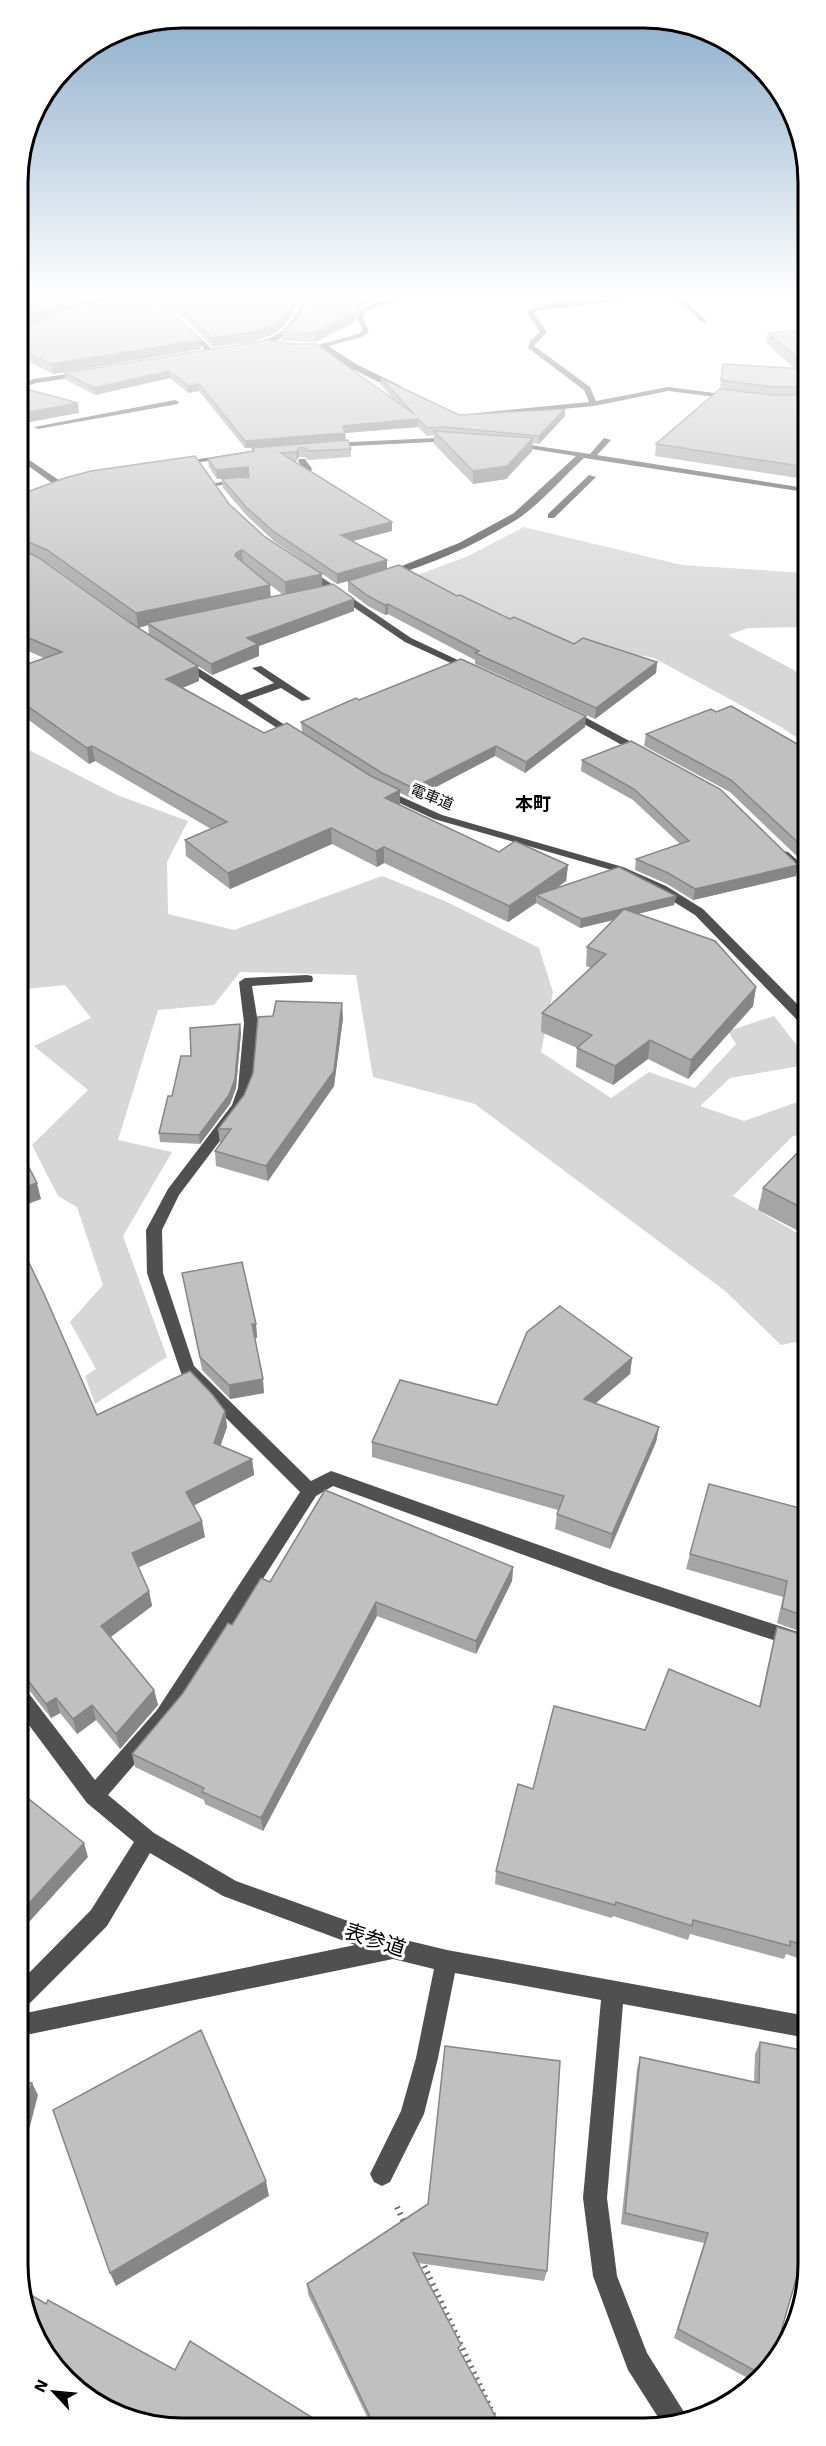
<svg xmlns="http://www.w3.org/2000/svg" width="826" height="2446" font-family="'Work Sans','Noto Sans JP',sans-serif">
	<style>
		.green { fill: #d7d7d7 }
		.lines { fill: none; stroke-linecap: round; stroke-linejoin: round }
		.path { stroke: #727272; stroke-width: 6; stroke-dasharray: 2 4.5; stroke-linecap: butt }
		.minor { fill: #505050; fill-rule: evenodd }
		.wall { fill: #a5a5a5; fill-rule: evenodd }
		.shaded-wall { fill: #868686 }
		.building { fill: #c0c0c0; stroke: #868686; stroke-width: 1.5 }
		.labels { text-anchor: middle; stroke-width: 6; stroke-linejoin: round; paint-order: stroke }
		.far-street-label { font-size: 15px; fill: #000; stroke: #fff }
		.far-quarter-label { font-size: 18px; font-weight: bold; fill: #000; stroke: #fff }
		.near-street-label { font-size: 21px; fill: #000; stroke: #fff }
		.rim { fill: none; stroke: #000; stroke-width: 3 }
	</style>
	<rect width="100%" height="100%" fill="#fff"/>
	<!-- green -->
	<g class="green">
		<polygon points="524,527 682,565 805,573 805,627 748,628 728,635 805,676 806,744 781,727 654,658 538,636 417,575 466,557"/>
		<polygon points="29,750 117,795 188,821 167,862 168,914 234,930 382,876 445,901 539,948 553,992 541,1052 611,1098 649,1072 695,1088 736,1044 728,1031 774,1016 806,1057 806,1065 730,1078 700,1106 744,1121 806,1099 806,1134 793,1136 733,1196 806,1238 806,1340 781,1345 724,1290 475,1104 373,1077 356,975 240,972 214,1005 158,1010 118,1140 172,1152 123,1236 167,1357 95,1404 85,1376 96,1369 70,1322 103,1285 77,1207 58,1196 32,1145 88,1090 34,1046 91,1018 65,985 25,989 19,986 19,753"/>
	</g>
	<g class="lines">
		<!-- path -->
		<polyline class="path" points="397,2207 498,2425"/>
		<!-- minor -->
		<g class="minor">
			<path d="M304,298h6c-12,28 -28,49 -60,48v-2c32,-8 40,-15 54,-46z"/>
			<polygon points="393,298 410,298 380,305 364,313 363,318 369,332 362,337 328,346 356,364 401,386 401,390 395,390 350,368 321,347 314,346 358,334 363,330 357,318 359,311 376,302"/>
			<path d="M609,298h27l-100,13 -2,2 13,19 -13,14 56,41 6,14 72,-14 62,8 3,4 -65,-8 -74,15 -119,11v-4h3l111,-11 -5,-12 -56,-42 2,-7 10,-9 -13,-19c14,-13 62,-13 82,-15z"/>
			<polygon points="675,298 682,298 707,321 707,323 703,323"/>
			<polygon points="183,326 187,326 210,347 207,354 203,354 204,348 183,328"/>
			<polygon points="19,352 29,360 29,364 23,364 19,358"/>
			<polygon points="86,371 89,375 36,383 19,389 19,385 34,379"/>
			<polygon points="175,400 179,402 178,404 38,429 34,427"/>
			<polygon points="456,437 456,441 453,441 330,447 326,445 330,443"/>
			<path d="M604,438l7,2 -14,15 208,33v4l-221,-34c-20,18 -43,45 -65,60 -39,25 -87,47 -132,59l-5,-3 77,-31 55,-30 62,-57 -63,-10h-3v-4l80,12z"/>
			<polygon points="250,451 253,451 253,455 178,465 174,463"/>
			<polygon points="19,453 66,485 66,489 60,489 19,459"/>
			<polygon points="299,459 305,459 312,469 311,471 305,471 298,461"/>
			<polygon points="589,475 596,477 554,518 548,518 548,514"/>
			<polygon points="243,478 246,478 246,482 214,486 210,484"/>
			<polygon points="302,568 308,568 411,638 477,669 468,671 405,642 302,572"/>
			<polygon points="179,660 185,660 241,695 274,683 252,668 261,666 311,699 302,701 281,688 247,700 303,737 302,739 294,739 179,664"/>
			<polygon points="568,708 648,751 649,753 648,755 640,755 564,713 564,709"/>
			<polygon points="384,789 442,815 623,867 666,886 703,909 806,1013 806,1025 801,1024 695,915 658,892 615,871 434,819 380,794 380,790"/>
			<polygon points="784,851 788,852 806,868 806,878 802,878 780,856 780,852"/>
			<polygon points="307,975 312,976 313,979 312,982 252,986 258,1023 252,1088 244,1109 179,1195 162,1230 163,1273 194,1366 311,1481 331,1471 337,1473 612,1571 807,1635 807,1651 612,1587 333,1486 316,1496 171,1722 108,1795 154,1833 236,1881 393,1937 447,1950 807,2016 807,2038 623,2004 607,2198 617,2276 647,2353 689,2420 676,2425 663,2425 628,2370 593,2276 583,2198 601,2000 455,1973 438,2058 424,2114 390,2182 382,2186 374,2182 370,2174 401,2111 416,2058 434,1969 393,1959 21,2036 21,2014 355,1945 223,1896 150,1853 107,1926 29,2004 21,2007 21,1981 91,1910 134,1842 87,1803 20,1713 20,1688 27,1691 95,1780 157,1710 300,1492 181,1373 147,1273 146,1230 168,1189 232,1105 238,1088 244,1023 239,982 245,978"/>
		</g>
	</g>
	<!-- wall -->
	<g class="wall">
		<polygon points="19,298 302,298 285,325 276,333 255,341 212,347 185,318 166,306 155,304 201,340 201,349 53,374 31,363 30,358 20,350 19,350 19,331 40,320 33,323 19,331"/>
		<polygon points="377,299 358,309 356,321 316,342 282,341 281,332 294,322 306,304"/>
		<polygon points="805,330 805,479 655,456 656,444 720,389 723,364 794,368 766,343 768,333"/>
		<polygon points="268,340 395,401 381,385 381,378 459,415 565,409 565,416 539,444 532,443 532,451 506,479 473,484 434,444 434,435 427,436 418,427 345,433 346,440 245,448 199,391 188,393 170,378 95,395 66,380 65,373"/>
		<polygon points="252,448 351,449 351,457 308,460 305,457 299,457 296,461 293,461 392,531 352,541 387,560 387,569 457,596 510,619 574,644 657,662 656,673 595,719 475,664 475,660 388,614 385,615 368,606 348,591 348,581 337,584 274,541 247,516 223,488 222,479 237,477 217,479 209,467 208,459 252,452"/>
		<path d="M19,483l9,9 201,12 36,33 57,49 32,13v12l-95,35v10l-47,19 -14,-9 1,15 -17,7 82,45 38,-1 -1,-10 58,-22 226,27 -60,46 -30,-17 -82,43 -13,-6v12l99,47 69,13 -2,16 -9,7 119,8 -2,9 -37,9 119,73 -3,19 -65,73 -40,-20 -35,26 -37,-18 1,-19 -36,-16 1,-19 49,-45 -5,-2 1,-19 27,-27 -34,8 -44,-25 -28,19 -124,-59 -7,4 -45,-23 -102,45 -44,-33 -1,-16 26,-11 -116,-68 -6,3 -70,-51v-46l25,-9 -25,-11zM45,562l4,2 89,64 10,-3 1,10 -20,-13zM258,575l25,20 -12,2z"/>
		<polygon points="716,712 806,749 806,865 730,792 644,746 646,734"/>
		<polygon points="582,760 796,876 693,900 667,884 635,870 636,859 680,844 633,800 581,771"/>
		<polygon points="343,1018 334,1086 268,1181 216,1166 215,1151 220,1143 218,1129"/>
		<polygon points="240,1024 241,1033 236,1088 230,1104 200,1144 160,1142 159,1133 172,1096"/>
		<polygon points="806,1144 806,1235 758,1210 763,1188"/>
		<polygon points="20,1244 97,1415 225,1411 227,1427 220,1446 252,1459 254,1475 194,1505 205,1537 138,1567 149,1591 152,1606 111,1637 154,1690 158,1705 120,1749 96,1720 77,1734 60,1713 51,1718 29,1690 20,1687"/>
		<polygon points="182,1273 256,1324 257,1338 255,1338 264,1393 230,1399 202,1370"/>
		<polygon points="632,1358 630,1374 595,1403 659,1427 656,1442 610,1549 555,1529 557,1514 558,1510 372,1457 372,1442 497,1405"/>
		<polygon points="807,1510 807,1634 777,1623 783,1597 686,1569 690,1554"/>
		<polygon points="513,1567 512,1581 476,1654 377,1616 263,1831 205,1804 204,1800 135,1767 132,1754 183,1693 232,1625 270,1582"/>
		<polygon points="777,1627 807,1636 807,1961 786,1954 784,1959 690,1934 688,1940 613,1916 612,1918 495,1884 496,1871 533,1789 645,1730 759,1706 773,1642"/>
		<polygon points="760,2042 767,2372 755,2382 674,2338 704,2243 621,2224 637,2069 640,2057 754,2082 755,2054"/>
		<polygon points="428,2204 547,2271 544,2281 418,2263 460,2353 500,2425 371,2425 308,2294 307,2284"/>
	</g>
	<!-- shaded-wall -->
	<g class="shaded-wall">
		<polygon points="78,298 130,298 130,300 89,304 33,323 19,331 19,321 31,314"/>
		<polygon points="296,298 302,298 285,325 276,333 255,341 212,347 212,338"/>
		<polygon points="361,298 382,298 377,299 358,309 356,321 316,342 316,333"/>
		<polygon points="201,340 201,349 53,374 51,364"/>
		<polygon points="169,371 170,378 95,395 94,388"/>
		<polygon points="199,384 199,391 188,393 188,386"/>
		<polygon points="78,403 79,413 19,424 19,414"/>
		<polygon points="565,409 565,416 539,444 539,436"/>
		<polygon points="418,419 418,427 345,433 346,440 245,448 245,441 343,426"/>
		<polygon points="533,438 532,451 506,479 473,484 473,471"/>
		<polygon points="299,448 299,457 296,461 296,452"/>
		<polygon points="248,467 248,476 217,479 216,470"/>
		<polygon points="26,481 28,495 19,499 19,485"/>
		<polygon points="392,522 392,531 341,544 341,535"/>
		<polygon points="242,550 243,564 235,556 236,553"/>
		<polygon points="387,560 387,569 337,584 337,574"/>
		<polygon points="322,574 322,588 286,597 285,582"/>
		<polygon points="270,585 271,600 147,623 148,625 138,628 136,613"/>
		<polygon points="354,599 354,611 259,646 259,656 212,675 211,664 247,638"/>
		<polygon points="388,604 388,614 385,615 385,605"/>
		<polygon points="657,662 656,673 595,719 596,708"/>
		<polygon points="198,666 199,681 168,694 166,679"/>
		<polygon points="586,716 585,727 525,773 526,762"/>
		<polygon points="92,746 95,761 89,764 87,748"/>
		<polygon points="496,746 495,756 413,799 413,788"/>
		<polygon points="400,790 400,805 385,798"/>
		<polygon points="331,828 332,844 230,889 228,873"/>
		<polygon points="384,847 384,863 377,867 376,851"/>
		<polygon points="568,865 566,881 542,898 536,895 536,903 508,922 509,906"/>
		<polygon points="798,865 796,876 693,900 695,889"/>
		<polygon points="676,896 674,905 580,928 581,919"/>
		<polygon points="756,987 753,1006 688,1079 691,1060"/>
		<polygon points="342,1003 343,1018 334,1086 268,1181 266,1166"/>
		<polygon points="240,1024 241,1033 236,1088 230,1104 200,1144 199,1135"/>
		<polygon points="650,1040 648,1059 613,1085 615,1066"/>
		<polygon points="37,1183 41,1199 20,1207 20,1189"/>
		<polygon points="252,1324 256,1324 257,1338 254,1338"/>
		<polygon points="632,1358 630,1374 582,1415 584,1399"/>
		<polygon points="263,1379 264,1393 230,1399 229,1385"/>
		<polygon points="225,1411 227,1427 216,1459 214,1443"/>
		<polygon points="659,1427 656,1442 610,1549 612,1534"/>
		<polygon points="252,1459 254,1475 189,1508 186,1492"/>
		<polygon points="202,1521 205,1537 135,1569 132,1553"/>
		<polygon points="513,1567 512,1581 476,1654 476,1641"/>
		<polygon points="149,1591 152,1606 105,1641 101,1626"/>
		<polygon points="376,1602 377,1616 263,1831 261,1818"/>
		<polygon points="154,1690 158,1705 120,1749 116,1734"/>
		<polygon points="56,1698 60,1713 51,1718 46,1704"/>
		<polygon points="92,1705 96,1720 77,1734 73,1719"/>
		<polygon points="25,1716 30,1730 20,1736 20,1718"/>
		<polygon points="84,1843 88,1857 21,1931 21,1912"/>
		<polygon points="32,2083 38,2095 21,2161 21,2126"/>
		<polygon points="266,2181 269,2196 116,2286 110,2273"/>
	</g>
	<!-- building -->
	<g class="building">
		<polygon points="19,298 78,298 31,314 19,321"/>
		<polygon points="167,298 296,298 285,316 276,324 254,332 212,338 184,310"/>
		<polygon points="308,298 361,298 358,300 356,312 316,333 281,332 294,322 306,304"/>
		<polygon points="135,299 149,301 166,308 201,340 51,364 30,354 29,349 19,341 19,331 52,314 76,306 106,301"/>
		<polygon points="805,330 805,365 768,333"/>
		<polygon points="268,340 293,344 316,344 414,414 381,378 459,415 565,409 539,436 445,427 427,428 418,419 343,426 345,433 245,441 199,384 188,386 169,371 94,388 65,373"/>
		<polygon points="723,364 805,369 805,387 774,387 721,380"/>
		<polygon points="19,387 78,403 19,414"/>
		<polygon points="720,389 773,395 805,395 805,467 656,444"/>
		<polygon points="434,431 533,438 507,466 473,471"/>
		<polygon points="348,440 351,449 308,451 305,448 299,448 296,452 281,453 392,522 341,535 387,560 337,574 273,531 246,507 222,479 241,477 249,478 248,467 216,470 208,459 254,451 252,448"/>
		<polygon points="195,456 229,504 265,537 322,574 285,582 242,550 236,553 235,556 270,585 136,613 47,550 19,538 19,495 65,478 91,471"/>
		<polygon points="19,548 39,558 129,622 198,666 166,679 264,733 287,723 371,776 400,790 385,798 499,852 515,841 568,865 509,906 384,847 376,851 331,828 228,873 185,840 227,822 92,746 87,748 19,700 19,667 62,652 19,634"/>
		<polygon points="399,565 457,596 460,595 510,619 514,617 574,644 583,638 657,662 596,708 475,653 479,651 388,604 385,605 368,596 348,581"/>
		<polygon points="333,584 354,599 247,638 258,644 211,664 147,623"/>
		<polygon points="461,659 586,716 526,762 496,746 413,788 382,773 301,722 356,698 359,700"/>
		<polygon points="731,706 806,749 806,850 731,780 646,734 711,709 716,712"/>
		<polygon points="631,741 720,789 798,865 695,889 668,873 636,859 689,841 634,789 582,760"/>
		<polygon points="619,867 676,896 581,919 536,895"/>
		<polygon points="624,909 715,941 756,987 691,1060 650,1040 615,1066 577,1048 592,1035 542,1013 606,954 587,947"/>
		<polygon points="276,1001 342,1003 334,1071 266,1166 215,1151 231,1129 218,1129 244,1095 253,1073 258,1017 273,1016"/>
		<polygon points="240,1024 235,1079 229,1095 199,1135 159,1133 168,1096 172,1096 181,1056 191,1056 190,1028"/>
		<polygon points="806,1144 806,1210 763,1188"/>
		<polygon points="20,1150 37,1183 20,1189"/>
		<polygon points="20,1244 45,1296 97,1415 190,1371 212,1394 225,1411 214,1443 252,1459 186,1492 202,1521 132,1553 149,1591 101,1626 154,1690 116,1734 92,1705 73,1719 56,1698 46,1704 24,1675 20,1674"/>
		<polygon points="242,1262 256,1324 252,1324 263,1379 229,1385 200,1357 182,1273"/>
		<polygon points="560,1306 632,1358 584,1399 659,1427 612,1534 557,1514 564,1496 372,1442 400,1380 497,1405 527,1332"/>
		<polygon points="709,1484 807,1510 807,1617 782,1608 787,1581 690,1554"/>
		<polygon points="325,1490 513,1567 476,1641 376,1602 261,1818 202,1792 204,1788 132,1754 183,1693 228,1623 232,1625 261,1578 270,1582"/>
		<polygon points="777,1627 807,1636 807,1946 790,1941 790,1946 693,1920 692,1926 616,1902 615,1905 496,1871 518,1784 533,1789 554,1706 645,1730 669,1669 760,1707"/>
		<polygon points="20,1709 25,1716 20,1718"/>
		<polygon points="21,1782 29,1799 84,1843 21,1912"/>
		<polygon points="201,2030 266,2181 110,2273 53,2110"/>
		<polygon points="760,2042 807,2051 808,2238 771,2366 767,2372 763,2375 678,2329 708,2233 625,2213 640,2057 759,2083"/>
		<polygon points="445,2046 560,2061 547,2271 413,2253 461,2345 458,2348 500,2425 374,2425 307,2284 428,2204"/>
		<polygon points="21,2082 32,2083 21,2126"/>
		<polygon points="21,2289 46,2304 48,2300 175,2370 190,2341 324,2425 151,2425 66,2380 21,2296"/>
	</g>
	<!-- sky -->
	<linearGradient id="sky" x2="0" y2="1"><stop stop-color="#8aabca"/><stop offset="0.46" stop-color="#fff"/><stop offset="1" stop-color="#fff" stop-opacity="0"/></linearGradient>
	<rect width="826" height="641" fill="url(#sky)"/>
	<g class="labels">
		<!-- far-street labels -->
		<g class="far-street-label">
			<text transform="translate(432 797) rotate(22)" y="5">電車道</text>
		</g>
		<!-- far-quarter labels -->
		<g class="far-quarter-label">
			<text x="533" y="810">本町</text>
		</g>
		<!-- near-street labels -->
		<g class="near-street-label">
			<text transform="translate(375 1940) rotate(18)" y="7">表参道</text>
		</g>
	</g>
	<!-- crop -->
	<path d="M0 0H826V2446H0ZM182 28H644A154 154 0 0 1 798 182V2264A154 154 0 0 1 644 2418H182A154 154 0 0 1 28 2264V182A154 154 0 0 1 182 28Z" fill="#fff" fill-rule="evenodd"/>
	<path class="rim" d="M182 28H644A154 154 0 0 1 798 182V2264A154 154 0 0 1 644 2418H182A154 154 0 0 1 28 2264V182A154 154 0 0 1 182 28Z"/>
	<!-- north arrow -->
	<g transform="translate(54 2392) rotate(296)" stroke="#ffffff" stroke-width="4.5" paint-order="stroke">
	<path d="M0-4.5L10 22L0 15L-10 22Z" fill="#000000"/>
	<text y="-9" font-size="16" font-weight="bold" text-anchor="middle" fill="#000000">N</text>
	</g>
</svg>
